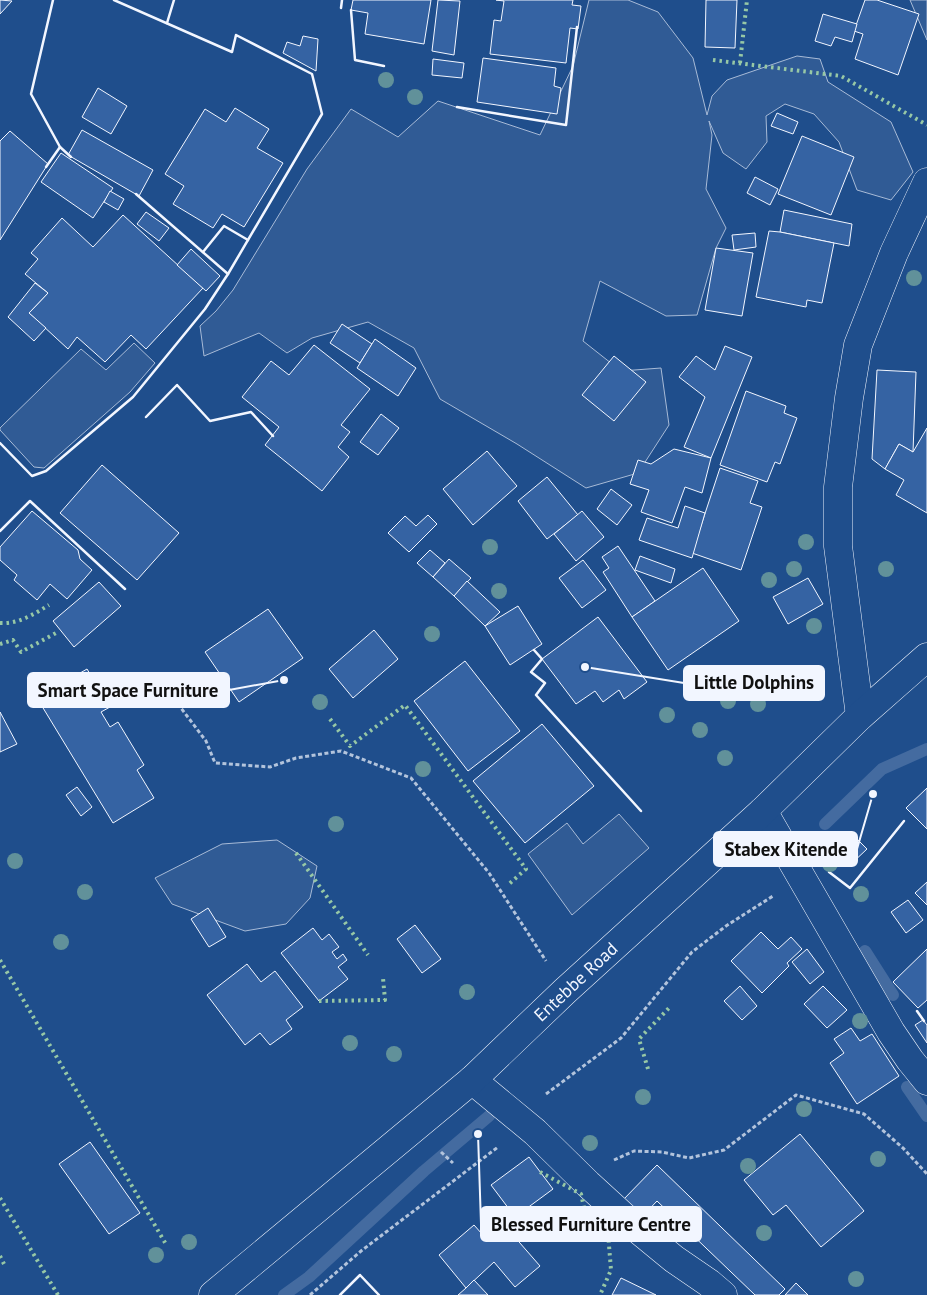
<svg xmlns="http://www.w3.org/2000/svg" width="927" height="1295" font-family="'PT Sans',sans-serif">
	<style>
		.built { fill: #305b95; stroke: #a8bbd7 }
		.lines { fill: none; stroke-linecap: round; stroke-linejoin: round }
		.stream { stroke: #446ba0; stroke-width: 12 }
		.building { fill: #3563a3; stroke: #f2f6ff }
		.minor-casing { stroke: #f2f6ff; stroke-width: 29 }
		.primary-casing { stroke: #f2f6ff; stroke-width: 29 }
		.path { stroke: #b3c4dc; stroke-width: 3; stroke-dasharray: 4 2.5; stroke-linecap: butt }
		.minor { stroke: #1f4e8c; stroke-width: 28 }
		.primary { stroke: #1f4e8c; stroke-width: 28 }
		.hedge { stroke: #97c8a6; stroke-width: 4; stroke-dasharray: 2.5 4; stroke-linecap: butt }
		.wall { stroke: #f2f6ff; stroke-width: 2.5 }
		.tree { fill: #61919a }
		.labels { text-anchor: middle; stroke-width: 4; stroke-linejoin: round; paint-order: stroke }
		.street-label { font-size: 18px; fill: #f2f6ff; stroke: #1f4e8c }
		.leader { fill: none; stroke: #f2f6ff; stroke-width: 2 }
		.callout-dot { fill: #f2f6ff; stroke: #1f4e8c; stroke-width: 2 }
		.callout { fill: #f2f6ff; stroke: #f2f6ff; stroke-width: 2 }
		.callout-label { font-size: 19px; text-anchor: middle; font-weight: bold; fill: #111 }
	</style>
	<rect width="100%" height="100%" fill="#1f4e8c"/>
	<!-- built -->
	<g class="built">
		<polygon points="589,0 628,0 658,12 693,58 707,115 712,96 727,80 797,56 820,59 828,82 891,122 913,172 891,200 857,190 839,142 814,114 785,104 766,116 767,142 746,169 723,153 709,121 712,135 706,189 726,228 716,248 697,315 666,316 600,281 583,341 621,371 661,368 669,425 638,473 586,488 517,444 440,399 414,348 368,322 312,338 287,353 259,333 204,356 200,326 216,311 233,290 307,169 351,109 398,137 438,101 540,135 573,66"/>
		<polygon points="910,0 927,0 927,40"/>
		<polygon points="134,343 155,363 130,392 44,468 34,467 0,430 0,428 81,349 106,370"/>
		<polygon points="619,814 649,848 572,915 528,854 567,823 583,844"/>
		<polygon points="277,840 317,866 310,898 286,924 245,931 172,904 155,878 222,844"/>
	</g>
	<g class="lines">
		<!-- stream -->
		<g class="stream">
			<polyline points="825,824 882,769 927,749"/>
			<polyline points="865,951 893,995"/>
			<polyline points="907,1087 927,1116"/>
			<polyline points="284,1295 309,1277 424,1171 489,1116"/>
		</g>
	</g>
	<!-- building -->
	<g class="building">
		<polygon points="0,0 12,1 0,14"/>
		<polygon points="353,0 431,0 424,44 365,34 368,13 351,10"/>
		<polygon points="438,0 460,1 454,55 432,51"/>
		<polygon points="573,0 572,5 581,6 578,29 570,28 566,63 490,54 494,20 501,21 504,1 496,0"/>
		<polygon points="706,0 737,0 735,48 705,47"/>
		<polygon points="865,0 877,0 919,14 898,75 855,59 863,34 854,31"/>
		<polygon points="823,14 857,24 852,42 835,37 831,46 815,41"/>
		<polygon points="303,36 318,39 316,71 283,53 287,42 300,46"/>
		<polygon points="483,58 556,68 554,86 561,88 557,114 477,102"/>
		<polygon points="433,59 464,63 462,78 432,75"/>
		<polygon points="98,88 127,106 111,134 82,117"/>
		<polygon points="235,108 269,129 257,148 283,163 244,227 222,214 213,228 173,204 184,186 165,174 205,109 226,122"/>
		<polygon points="777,113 798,122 793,134 771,126"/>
		<polygon points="82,130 153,170 139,196 68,155"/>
		<polygon points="10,131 48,164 0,240 0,141"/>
		<polygon points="802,136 854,157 831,215 778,194"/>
		<polygon points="61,153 113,188 93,218 41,182"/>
		<polygon points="755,177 778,189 770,205 747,193"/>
		<polygon points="110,191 124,199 118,210 104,202"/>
		<polygon points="784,210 852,224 849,246 780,232"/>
		<polygon points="146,212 169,228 159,241 137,224"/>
		<polygon points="123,215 203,288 146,349 131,335 105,362 77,337 68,349 29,313 48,293 25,274 38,259 31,253 62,218 93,247"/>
		<polygon points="769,231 780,232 834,243 822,303 807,300 806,307 756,297"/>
		<polygon points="755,233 756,247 734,250 732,235"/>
		<polygon points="716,248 753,253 742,316 705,310"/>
		<polygon points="191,249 220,276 206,291 177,265"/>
		<polygon points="35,283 48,293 29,313 46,328 34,341 8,317"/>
		<polygon points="342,324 372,344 360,363 330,343"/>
		<polygon points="375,339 416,368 398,396 357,368"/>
		<polygon points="314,345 370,389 341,425 350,432 338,447 349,457 322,491 265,445 279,427 242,397 271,361 289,375"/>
		<polygon points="725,346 752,357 711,458 684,447 705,397 679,377 696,356 715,370"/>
		<polygon points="614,356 646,382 614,421 582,395"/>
		<polygon points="877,370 916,372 913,452 899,444 885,469 872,459"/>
		<polygon points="746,391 786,406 784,413 797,418 780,464 775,462 767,482 720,465"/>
		<polygon points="381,414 399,428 378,455 360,442"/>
		<polygon points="927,428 927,513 896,495 904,480 885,469 899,444 913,452"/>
		<polygon points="674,449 711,458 702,493 685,487 672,523 641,512 649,490 630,484 638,460 651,464"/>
		<polygon points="487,451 517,486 473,525 443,489"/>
		<polygon points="102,465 179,533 137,580 60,513"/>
		<polygon points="720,468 758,481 750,503 762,507 741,570 692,553"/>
		<polygon points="547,477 578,515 547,539 518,501"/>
		<polygon points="611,489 632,505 617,525 597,509"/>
		<polygon points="685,506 705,513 692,558 639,540 647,518 678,528"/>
		<polygon points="32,511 78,550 80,559 92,570 67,599 50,584 37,600 14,580 17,575 0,560 0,547"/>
		<polygon points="582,511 604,537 576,561 554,534"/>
		<polygon points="428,515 437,524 409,552 388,533 405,516 416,526"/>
		<polygon points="618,546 655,601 632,617 603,572 609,568 602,557"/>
		<polygon points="430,550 445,563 433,577 417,563"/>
		<polygon points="640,556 675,569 671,583 635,570"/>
		<polygon points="449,559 471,578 454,596 433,577"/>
		<polygon points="583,560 606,590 582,608 559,578"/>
		<polygon points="703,568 739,621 668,670 632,617"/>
		<polygon points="808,578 823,604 788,624 773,597"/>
		<polygon points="467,581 500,612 485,626 454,596"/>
		<polygon points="99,582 121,606 74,647 53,621"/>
		<polygon points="518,606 542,644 510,665 485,626"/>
		<polygon points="268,609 303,658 239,702 205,652"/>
		<polygon points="598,617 647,682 624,699 619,690 603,702 595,691 576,704 542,659"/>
		<polygon points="374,630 398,659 353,698 329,669"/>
		<polygon points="465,661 520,731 468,771 414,701"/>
		<polygon points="87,669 110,707 101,712 110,727 118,722 144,765 137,770 154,798 113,823 37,698"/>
		<polygon points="0,712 17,744 0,752"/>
		<polygon points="542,724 594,786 525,843 473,781"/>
		<polygon points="77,787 92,807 81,816 66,795"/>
		<polygon points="927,788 927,829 906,808"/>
		<polygon points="856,838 867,849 850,865 840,854"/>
		<polygon points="927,882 927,905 915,893"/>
		<polygon points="908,900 923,920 906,933 891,912"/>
		<polygon points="208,908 226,937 209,947 191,919"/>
		<polygon points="415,925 441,959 422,973 397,939"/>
		<polygon points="313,928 322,940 329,934 339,947 332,952 337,959 343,954 347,960 338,967 348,979 319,1001 281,953"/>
		<polygon points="761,932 778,949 791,937 802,949 787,963 789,966 762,993 731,961"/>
		<polygon points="807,949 824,972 810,984 792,962"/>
		<polygon points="927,949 927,1000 918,1008 893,982"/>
		<polygon points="247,964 261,982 275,971 303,1007 286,1020 292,1029 270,1045 260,1033 245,1045 207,995"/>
		<polygon points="740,986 757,1006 742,1020 724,1001"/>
		<polygon points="823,986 847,1010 827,1028 804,1004"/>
		<polygon points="923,1020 927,1025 927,1043 915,1025"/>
		<polygon points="851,1028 860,1041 872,1034 899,1076 857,1104 830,1063 844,1053 834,1039"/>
		<polygon points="800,1134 864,1211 821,1247 786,1205 773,1215 744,1180"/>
		<polygon points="90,1142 140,1213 109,1234 59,1164"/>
		<polygon points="529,1157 553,1189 515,1217 491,1185"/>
		<polygon points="657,1165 785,1289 779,1295 755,1295 657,1201 640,1219 622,1201"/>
		<polygon points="499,1219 540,1266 515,1287 494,1262 466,1288 439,1255 474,1225 482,1234"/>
		<polygon points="621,1278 656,1295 612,1295"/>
		<polygon points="474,1280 488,1295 458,1295 466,1288"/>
		<polygon points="796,1283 808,1295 785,1295"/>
	</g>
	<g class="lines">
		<!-- minor casing -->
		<g class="minor-casing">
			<g id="minor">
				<polyline points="860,716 838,546 838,487 849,398 858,345 894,253 927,182"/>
				<polyline points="763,811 891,1032 910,1060 927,1081"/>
				<polyline points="472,1080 535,1132 588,1184 635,1227 674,1259 709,1283 723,1295"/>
			</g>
		</g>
		<!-- primary casing -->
		<g class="primary-casing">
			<polyline id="primary" points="213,1295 472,1080 565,991 763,811 860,716 927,657"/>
		</g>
		<!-- path -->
		<g class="path">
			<polyline points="162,683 206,741 215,763 270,767 296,758 341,751 411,778 489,873 546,961"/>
			<polyline points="546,1094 621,1038 692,952 726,926 773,896"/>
			<polyline points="441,1152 453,1163"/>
			<polyline points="614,1160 634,1151 662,1152 689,1158 724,1150 796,1095 864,1114 903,1148 927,1174"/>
			<polyline points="310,1295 361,1251 498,1147"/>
		</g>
		<!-- minor -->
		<use href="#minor" class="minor"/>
		<!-- primary -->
		<use href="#primary" class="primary"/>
		<!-- hedge -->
		<g class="hedge">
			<polyline points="713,60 841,76 927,125"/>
			<polyline points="740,63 747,0"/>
			<path d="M0,623c19,1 34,-9 49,-18"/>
			<polyline points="0,644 13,640 21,652 56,633"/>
			<polyline points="330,719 350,746 405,705 526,869 509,884"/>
			<polyline points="296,853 368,955"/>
			<polyline points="0,960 167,1246"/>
			<polyline points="319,1001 385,1000 383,978"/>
			<polyline points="648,1069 639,1039 669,1008"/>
			<polyline points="540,1172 581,1194 586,1216 608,1233 611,1270 600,1295"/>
			<polyline points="0,1198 58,1295"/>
			<polyline points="0,1256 4,1264"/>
		</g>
		<!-- wall -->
		<g class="wall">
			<polyline points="53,0 31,94 60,147"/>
			<polyline points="114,0 232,52 236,35 312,74 322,114 228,274"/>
			<polyline points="341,8 342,0"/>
			<polyline points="351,10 355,60 384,66"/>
			<polyline points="167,23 174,0"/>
			<polyline points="457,107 566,125 577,27"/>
			<polyline points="46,167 60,147 71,157"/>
			<polyline points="203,252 224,226 248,240"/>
			<polyline points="146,417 177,385 210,421 251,412 273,436"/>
			<polyline points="0,443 32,476 46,471 133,397 205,309 228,274 136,194"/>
			<polyline points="0,531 30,501 125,589"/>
			<polyline points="534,650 542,659 531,672 545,683 536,695 641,811"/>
			<polyline points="829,872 850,888 904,821"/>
			<polyline points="917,1011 924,1021"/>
			<polyline points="340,1295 360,1275 379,1295"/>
		</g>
	</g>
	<!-- trees -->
	<g class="tree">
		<circle cx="386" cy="80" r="8"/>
		<circle cx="415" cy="97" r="8"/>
		<circle cx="914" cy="278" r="8"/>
		<circle cx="806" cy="542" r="8"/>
		<circle cx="490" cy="547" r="8"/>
		<circle cx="794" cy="569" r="8"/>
		<circle cx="886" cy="569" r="8"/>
		<circle cx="769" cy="580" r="8"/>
		<circle cx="499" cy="591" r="8"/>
		<circle cx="814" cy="626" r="8"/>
		<circle cx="432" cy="634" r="8"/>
		<circle cx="728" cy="701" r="8"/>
		<circle cx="320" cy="702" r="8"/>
		<circle cx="758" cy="704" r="8"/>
		<circle cx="667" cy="715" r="8"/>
		<circle cx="700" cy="730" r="8"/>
		<circle cx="725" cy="758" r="8"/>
		<circle cx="423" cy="769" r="8"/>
		<circle cx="336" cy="824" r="8"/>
		<circle cx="15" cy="861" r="8"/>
		<circle cx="830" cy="864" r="8"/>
		<circle cx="85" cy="892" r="8"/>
		<circle cx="861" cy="894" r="8"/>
		<circle cx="61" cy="942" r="8"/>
		<circle cx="467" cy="992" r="8"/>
		<circle cx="860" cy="1021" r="8"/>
		<circle cx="350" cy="1043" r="8"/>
		<circle cx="394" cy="1054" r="8"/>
		<circle cx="643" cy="1097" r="8"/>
		<circle cx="804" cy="1109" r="8"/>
		<circle cx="590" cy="1143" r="8"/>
		<circle cx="878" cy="1159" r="8"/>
		<circle cx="748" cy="1166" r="8"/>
		<circle cx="764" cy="1233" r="8"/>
		<circle cx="189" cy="1242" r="8"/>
		<circle cx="156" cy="1255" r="8"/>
		<circle cx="856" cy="1279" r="8"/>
	</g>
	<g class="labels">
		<!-- street labels -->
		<g class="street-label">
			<text transform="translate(576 982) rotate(-43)" y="6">Entebbe Road</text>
		</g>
	</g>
	<!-- callouts -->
	<path class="leader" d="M585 667L684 683M284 680L229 690M873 794L857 849M478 1134L481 1224"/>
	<g class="callout-dot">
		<circle cx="585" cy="667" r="5"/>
		<circle cx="284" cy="680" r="5"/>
		<circle cx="873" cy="794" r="5"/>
		<circle cx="478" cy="1134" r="5"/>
	</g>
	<g class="callout">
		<rect x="684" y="666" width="140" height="34" rx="5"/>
		<rect x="28" y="673" width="201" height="34" rx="5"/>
		<rect x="714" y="832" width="143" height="34" rx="5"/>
		<rect x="481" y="1207" width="220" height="34" rx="5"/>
	</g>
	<g class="callout-label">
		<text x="754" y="689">Little Dolphins</text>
		<text x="128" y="697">Smart Space Furniture</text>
		<text x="786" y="856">Stabex Kitende</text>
		<text x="591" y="1231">Blessed Furniture Centre</text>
	</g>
</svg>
